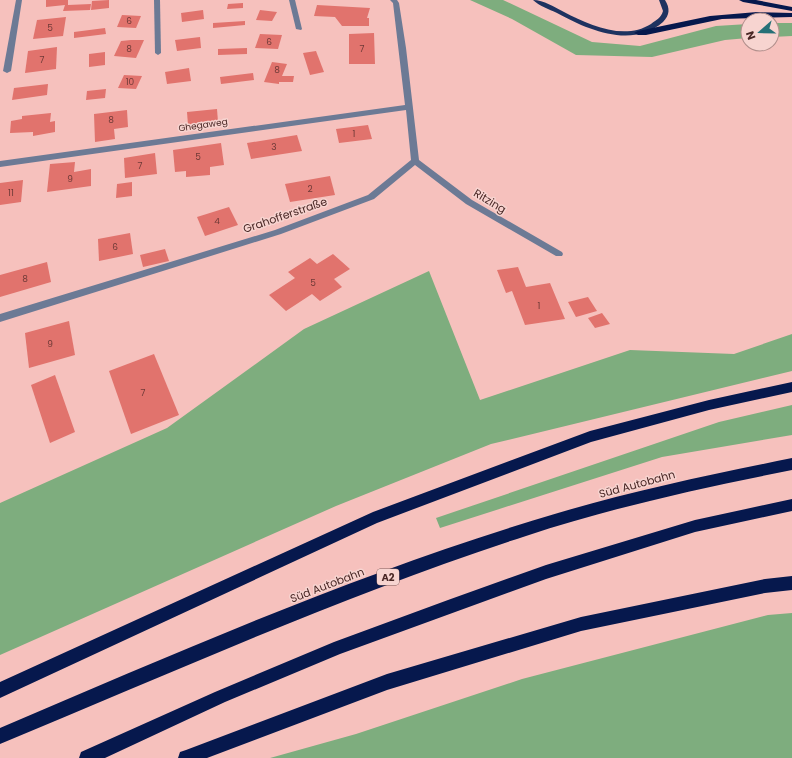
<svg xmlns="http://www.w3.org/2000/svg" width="792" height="758" font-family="Poppins,sans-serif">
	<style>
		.green { fill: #7ead7e }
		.building { fill: #e1736d }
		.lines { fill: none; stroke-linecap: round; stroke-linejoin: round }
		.minor { fill: #6c7a95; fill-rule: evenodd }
		.major { fill: #1e3260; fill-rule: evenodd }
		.highway { fill: #06184d; fill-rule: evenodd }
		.labels { text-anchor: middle; stroke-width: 3; stroke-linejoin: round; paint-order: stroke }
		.number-label { font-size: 9px; fill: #6f3a37 }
		.far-street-label { font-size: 9px; fill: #492725; stroke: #f7d4d0 }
		.shield { fill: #f7d4d0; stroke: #7d5b58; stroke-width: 1 }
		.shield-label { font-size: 10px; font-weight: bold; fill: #492725 }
		.street-label { font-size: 11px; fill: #492725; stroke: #f7d4d0 }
	</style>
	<rect width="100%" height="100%" fill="#f6c1bd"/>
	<!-- green -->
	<g class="green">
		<polygon points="470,0 503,0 592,42 640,46 716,26 748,24 748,38 725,40 652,57 576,55 512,19"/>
		<polygon points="772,23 792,23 792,36 772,37"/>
		<polygon points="429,271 480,400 630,350 734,354 792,334 792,371 491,444 336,506 0,655 0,503 167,428 304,329"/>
		<polygon points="792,405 792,435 662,457 440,528 436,518 719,422"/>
		<polygon points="792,613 792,758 270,758 356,734 522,679 768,615"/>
	</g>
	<!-- building -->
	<g class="building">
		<polygon points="46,0 68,0 68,5 91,4 90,10 63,11 65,5 46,7"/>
		<polygon points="109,0 109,8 91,10 92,1"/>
		<polygon points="243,3 243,8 227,9 228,4"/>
		<polygon points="317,5 370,8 367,18 369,18 369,26 342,26 335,17 314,16"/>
		<polygon points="203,10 204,19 182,22 181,13"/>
		<polygon points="260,10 277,12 272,21 256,20"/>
		<polygon points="122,15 141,16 136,28 117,27"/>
		<polygon points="66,17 63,36 33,39 37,20"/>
		<polygon points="245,21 245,25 213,28 213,23"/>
		<polygon points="105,28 106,34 74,38 74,32"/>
		<polygon points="374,33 375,64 349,64 349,34"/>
		<polygon points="260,34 282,35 278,49 255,48"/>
		<polygon points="200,37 201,48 177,51 175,40"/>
		<polygon points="131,40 144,40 136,58 114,56 121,41"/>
		<polygon points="57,47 56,69 25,73 28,51"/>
		<polygon points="247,48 247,54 218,55 218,49"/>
		<polygon points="316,51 324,72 310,75 303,53"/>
		<polygon points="105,52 105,65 89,67 89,54"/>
		<polygon points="272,62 287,64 282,76 294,76 293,82 279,82 279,84 264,82"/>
		<polygon points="189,68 191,81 167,84 165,72"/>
		<polygon points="253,73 254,80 221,84 220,77"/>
		<polygon points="124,75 142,76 136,89 118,88"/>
		<polygon points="48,84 47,95 12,100 14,88"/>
		<polygon points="106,89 105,98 86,100 87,91"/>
		<polygon points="217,109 218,122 188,125 187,112"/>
		<polygon points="127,110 128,127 114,129 115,139 95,142 94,114"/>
		<polygon points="51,113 50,122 55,121 55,132 33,136 33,132 10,133 11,121 22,119 22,116"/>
		<polygon points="368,125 372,139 339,143 336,129"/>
		<polygon points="297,135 302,151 251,159 247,143"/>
		<polygon points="221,143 224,165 210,167 210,175 186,177 186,171 175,172 173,150"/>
		<polygon points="155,153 157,174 125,178 124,158"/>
		<polygon points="75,162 74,172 91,169 91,186 47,192 50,164"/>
		<polygon points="330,176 335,195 290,202 285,184"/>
		<polygon points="23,180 21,202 0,205 0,183"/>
		<polygon points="132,182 132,196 116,198 117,184"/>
		<polygon points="229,207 238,225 205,236 197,217"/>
		<polygon points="130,233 133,254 99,261 98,239"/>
		<polygon points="165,249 169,261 143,267 140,255"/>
		<polygon points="333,254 350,269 334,279 342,287 320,301 312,294 286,311 269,295 295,278 288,272 310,258 317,264"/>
		<polygon points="47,262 51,282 0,297 0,275"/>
		<polygon points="518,267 526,287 550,283 565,319 525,325 512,291 506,293 497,270"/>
		<polygon points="588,297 597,311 576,317 568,302"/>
		<polygon points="602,313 610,324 595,328 588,318"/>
		<polygon points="69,321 75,355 29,368 25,333"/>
		<polygon points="154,354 179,415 131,434 109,371"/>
		<polygon points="55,375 75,432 50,443 31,385"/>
	</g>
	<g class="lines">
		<!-- minor -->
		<g class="minor">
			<polygon points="16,0 22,0 11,71 7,73 3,71"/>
			<polygon points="154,0 160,0 161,53 158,55 155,53"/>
			<polygon points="289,0 295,0 302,29 301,30 296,29"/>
			<polygon points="390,0 397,0 399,3 406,48 419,160 472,200 562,252 563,254 562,256 556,256 466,204 415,165 374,199 281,234 0,322 0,314 275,230 368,195 411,160 406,110 0,167 0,161 405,105 393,3"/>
		</g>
		<!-- major -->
		<path class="major" d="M533,0c11,0 21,7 31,12 25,13 60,29 87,12 5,-4 10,-6 12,-13l-4,-11h6c5,8 5,15 -2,22 -31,27 -75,8 -106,-9 -8,-4 -18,-7 -24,-13z"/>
		<!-- highway -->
		<g class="highway">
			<polygon points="739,0 756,0 792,7 792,11 743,2"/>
			<polygon points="757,12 792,13 792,17 722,19 646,35 638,35 634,33 638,31 710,16"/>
			<polygon points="792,382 792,392 709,410 591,442 377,523 0,698 0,682 373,512 590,431 709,400"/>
			<path d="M792,458v12c-90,18 -179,37 -266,66 -180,58 -352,136 -526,208v-16c183,-78 367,-159 558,-215 77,-23 156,-39 234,-55z"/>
			<polygon points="792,499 792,511 695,532 546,579 340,654 225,702 105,758 79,758 81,752 215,692 334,642 448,600 546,565 695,520"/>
			<polygon points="792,576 792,590 765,593 581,631 387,690 207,758 178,758 180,752 186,750 387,674 581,617 765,579"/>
		</g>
	</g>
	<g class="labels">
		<!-- number labels -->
		<g class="number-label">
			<text x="129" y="24">6</text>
			<text x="50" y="31">5</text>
			<text x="269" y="45">6</text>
			<text x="129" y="52">8</text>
			<text x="362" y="52">7</text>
			<text x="42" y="63">7</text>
			<text x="277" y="73">8</text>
			<text x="130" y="85">10</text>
			<text x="111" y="123">8</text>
			<text x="354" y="137">1</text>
			<text x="274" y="150">3</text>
			<text x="198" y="160">5</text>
			<text x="140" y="169">7</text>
			<text x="70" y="182">9</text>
			<text x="310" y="192">2</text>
			<text x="11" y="196">11</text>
			<text x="217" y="224">4</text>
			<text x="115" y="250">6</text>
			<text x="25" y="282">8</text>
			<text x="313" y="286">5</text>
			<text x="539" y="309">1</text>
			<text x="50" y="347">9</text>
			<text x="143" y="396">7</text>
		</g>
		<!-- far-street labels -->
		<g class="far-street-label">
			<text transform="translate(203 125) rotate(-8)" y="3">Ghegaweg</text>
		</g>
		<!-- shield labels -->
		<rect class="shield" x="377" y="569" width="22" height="16" rx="3"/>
		<g class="shield-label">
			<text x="388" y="581">A2</text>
		</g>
		<!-- street labels -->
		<g class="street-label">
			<text transform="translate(490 201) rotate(31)" y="4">Ritzing</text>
			<text transform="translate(285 215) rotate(-19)" y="4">Grahofferstraße</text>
			<text transform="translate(637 484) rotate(-15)" y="4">Süd Autobahn</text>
			<text transform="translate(327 585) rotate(-21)" y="4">Süd Autobahn</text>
		</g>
	</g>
	<!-- north arrow -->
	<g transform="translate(760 32) rotate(250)"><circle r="19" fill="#f7d4d0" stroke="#b18f8c"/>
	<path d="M0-3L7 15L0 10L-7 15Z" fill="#267077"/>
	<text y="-6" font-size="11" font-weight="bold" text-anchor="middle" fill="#492725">N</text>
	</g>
</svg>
